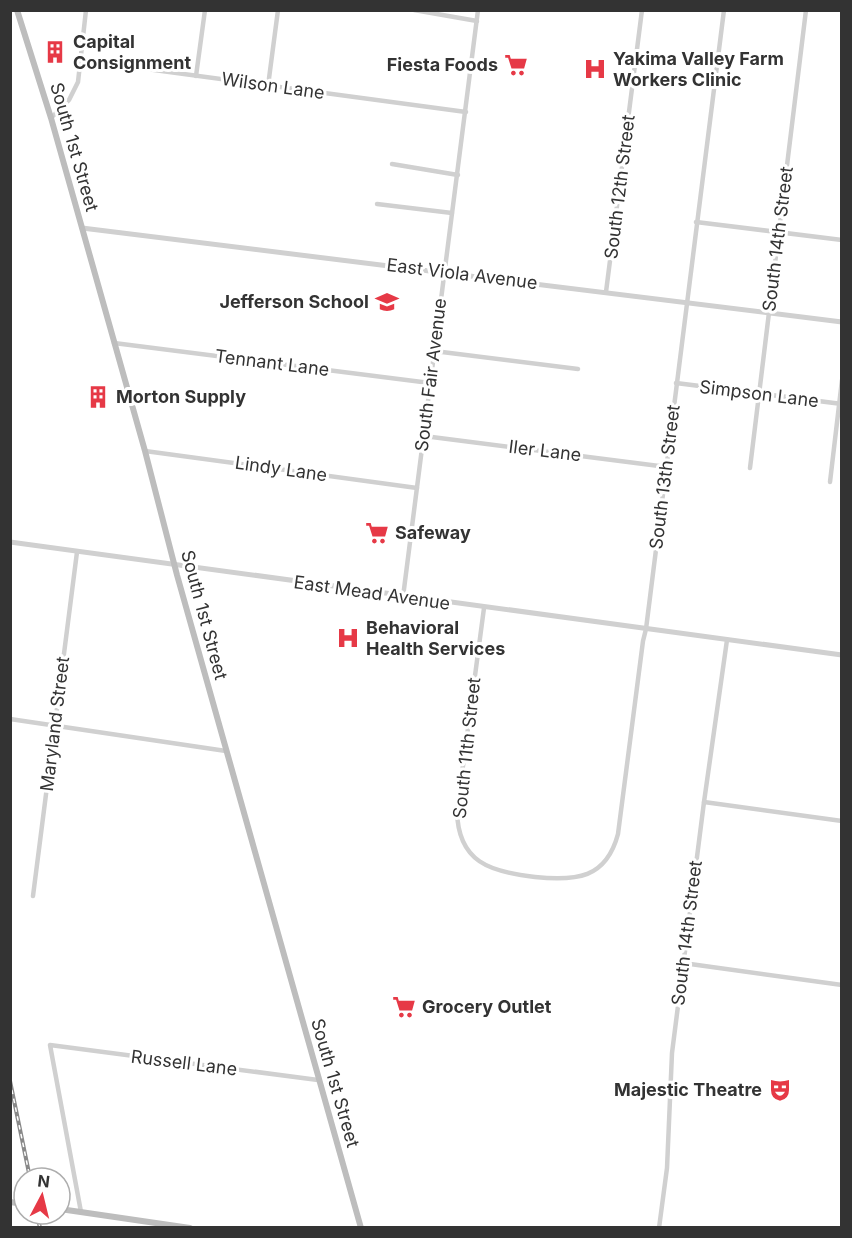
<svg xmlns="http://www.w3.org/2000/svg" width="852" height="1238" font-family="Inter,sans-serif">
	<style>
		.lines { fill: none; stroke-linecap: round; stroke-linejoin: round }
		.minor { stroke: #d0d0d0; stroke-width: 4.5 }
		.tertiary { stroke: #d0d0d0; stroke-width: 5 }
		.secondary { stroke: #bdbdbd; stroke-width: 6 }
		.rail-casing { stroke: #888; stroke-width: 4 }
		.rail { stroke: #fff; stroke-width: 1.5; stroke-dasharray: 4.5; stroke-linecap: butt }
		.labels { text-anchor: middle; stroke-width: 6; stroke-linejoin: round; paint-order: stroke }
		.poi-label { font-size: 18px; font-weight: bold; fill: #333; stroke: #fff; text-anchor: start }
		.street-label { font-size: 18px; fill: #333; stroke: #fff }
	</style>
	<rect width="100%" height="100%" fill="#fff"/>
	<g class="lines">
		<!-- minor -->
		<g class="minor">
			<polyline points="414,10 477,21"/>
			<polyline points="80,60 466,112"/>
			<polyline points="196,76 205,10"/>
			<polyline points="268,86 278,10"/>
			<polyline points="51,118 69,100 78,82 86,10"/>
			<polyline points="392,164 458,175"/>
			<polyline points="377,204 452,213"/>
			<polyline points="696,222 842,240"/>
			<polyline points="606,292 642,10"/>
			<polyline points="114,343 430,383"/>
			<polyline points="434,351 578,369"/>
			<polyline points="676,383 842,404"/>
			<polyline points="424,436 667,467"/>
			<polyline points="145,451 417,488"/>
			<polyline points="750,468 806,10"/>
			<polyline points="830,482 842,380"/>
			<polyline points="403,597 478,10"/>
			<path d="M484,608l-27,203c1,51 33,61 78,66 41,4 71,2 83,-43l25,-193 3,-12 78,-619"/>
			<polyline points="10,719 226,751"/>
			<polyline points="704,802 842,821"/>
			<polyline points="33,896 77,552"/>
			<polyline points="683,963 842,985"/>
			<polyline points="81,1212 50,1045 318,1080"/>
			<polyline points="659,1228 667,1168 672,1053 704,802 727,640"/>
		</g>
		<!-- tertiary -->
		<g class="tertiary">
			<polyline points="82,228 842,322"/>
			<polyline points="10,542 842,655"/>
		</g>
		<!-- secondary -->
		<g class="secondary">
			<polyline points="17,10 51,118 145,451 177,575 361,1228"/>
			<polyline points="10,1202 24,1204"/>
			<polyline points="60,1209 190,1228"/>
		</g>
		<!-- rail casing -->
		<g class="rail-casing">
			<g id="rail">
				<polyline points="10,1081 30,1178"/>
				<polyline points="37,1214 40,1228"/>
			</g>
		</g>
		<!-- rail -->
		<use href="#rail" class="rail"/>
	</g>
	<!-- icons -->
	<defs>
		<g id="building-bare" transform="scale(1.8)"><path d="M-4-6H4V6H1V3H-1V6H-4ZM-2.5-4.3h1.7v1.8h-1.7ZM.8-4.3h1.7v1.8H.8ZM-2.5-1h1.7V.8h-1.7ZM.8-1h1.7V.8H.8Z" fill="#e63946" stroke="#fff" stroke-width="2.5" paint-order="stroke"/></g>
		<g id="supermarket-bare" transform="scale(1.8)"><path d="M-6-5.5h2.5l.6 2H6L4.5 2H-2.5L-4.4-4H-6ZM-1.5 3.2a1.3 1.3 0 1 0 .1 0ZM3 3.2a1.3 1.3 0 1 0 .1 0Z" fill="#e63946" stroke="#fff" stroke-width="2.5" paint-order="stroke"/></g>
		<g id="hospital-bare" transform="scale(1.8)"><path d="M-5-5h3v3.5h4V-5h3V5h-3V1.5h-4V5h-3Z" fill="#e63946" stroke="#fff" stroke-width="2.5" paint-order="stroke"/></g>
		<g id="school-bare" transform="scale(1.8)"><path d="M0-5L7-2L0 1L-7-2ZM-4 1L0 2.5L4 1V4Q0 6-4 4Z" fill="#e63946" stroke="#fff" stroke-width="2.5" paint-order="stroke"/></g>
		<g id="theatre-bare" transform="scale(1.8)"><path d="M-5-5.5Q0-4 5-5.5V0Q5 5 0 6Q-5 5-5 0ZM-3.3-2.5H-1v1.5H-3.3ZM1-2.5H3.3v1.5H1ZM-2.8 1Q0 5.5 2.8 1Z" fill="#e63946" stroke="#fff" stroke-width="2.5" paint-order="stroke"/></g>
	</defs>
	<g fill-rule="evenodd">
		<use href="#building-bare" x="55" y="52"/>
		<use href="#supermarket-bare" x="516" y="65"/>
		<use href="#hospital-bare" x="595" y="69"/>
		<use href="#school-bare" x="387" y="302"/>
		<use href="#building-bare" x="98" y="397"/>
		<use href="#supermarket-bare" x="377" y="533"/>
		<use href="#hospital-bare" x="348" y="638"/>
		<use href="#supermarket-bare" x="404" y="1007"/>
		<use href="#theatre-bare" x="780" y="1090"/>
	</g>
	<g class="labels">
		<!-- poi labels -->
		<g class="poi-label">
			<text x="73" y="48">Capital<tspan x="73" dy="21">Consignment</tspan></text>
			<text x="613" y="65">Yakima Valley Farm<tspan x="613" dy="21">Workers Clinic</tspan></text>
			<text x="498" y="71" text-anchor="end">Fiesta Foods</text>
			<text x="369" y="308" text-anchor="end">Jefferson School</text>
			<text x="116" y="403">Morton Supply</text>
			<text x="395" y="539">Safeway</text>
			<text x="366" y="634">Behavioral<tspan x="366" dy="21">Health Services</tspan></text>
			<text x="422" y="1013">Grocery Outlet</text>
			<text x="762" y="1096" text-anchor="end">Majestic Theatre</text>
		</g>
		<!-- street labels -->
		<g class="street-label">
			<text transform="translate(273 86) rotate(8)" y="6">Wilson Lane</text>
			<text transform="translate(74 147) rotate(74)" y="6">South 1st Street</text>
			<text transform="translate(620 187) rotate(-83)" y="6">South 12th Street</text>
			<text transform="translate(778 239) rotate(-83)" y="6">South 14th Street</text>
			<text transform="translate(462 274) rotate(7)" y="6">East Viola Avenue</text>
			<text transform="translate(272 363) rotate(7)" y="6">Tennant Lane</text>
			<text transform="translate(431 375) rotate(-83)" y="6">South Fair Avenue</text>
			<text transform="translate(759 394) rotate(7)" y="6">Simpson Lane</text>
			<text transform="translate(545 451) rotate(7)" y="6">Iler Lane</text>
			<text transform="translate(281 469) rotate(8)" y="6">Lindy Lane</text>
			<text transform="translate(665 477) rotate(-83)" y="6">South 13th Street</text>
			<text transform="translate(372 593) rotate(8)" y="6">East Mead Avenue</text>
			<text transform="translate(204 615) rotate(75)" y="6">South 1st Street</text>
			<text transform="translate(55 724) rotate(-83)" y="6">Maryland Street</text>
			<text transform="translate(467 748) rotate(-84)" y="6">South 11th Street</text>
			<text transform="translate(687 933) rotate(-83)" y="6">South 14th Street</text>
			<text transform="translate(184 1063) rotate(7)" y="6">Russell Lane</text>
			<text transform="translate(335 1083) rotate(74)" y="6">South 1st Street</text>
		</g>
	</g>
	<!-- border -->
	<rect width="852" height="1238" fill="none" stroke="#333333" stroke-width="24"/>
	<!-- north arrow -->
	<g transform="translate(42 1196) rotate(7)"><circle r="28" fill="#ffffff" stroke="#adadad" stroke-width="1.5"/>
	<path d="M0-4.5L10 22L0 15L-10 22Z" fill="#e63946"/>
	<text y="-9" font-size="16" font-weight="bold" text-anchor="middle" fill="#333333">N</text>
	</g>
</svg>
